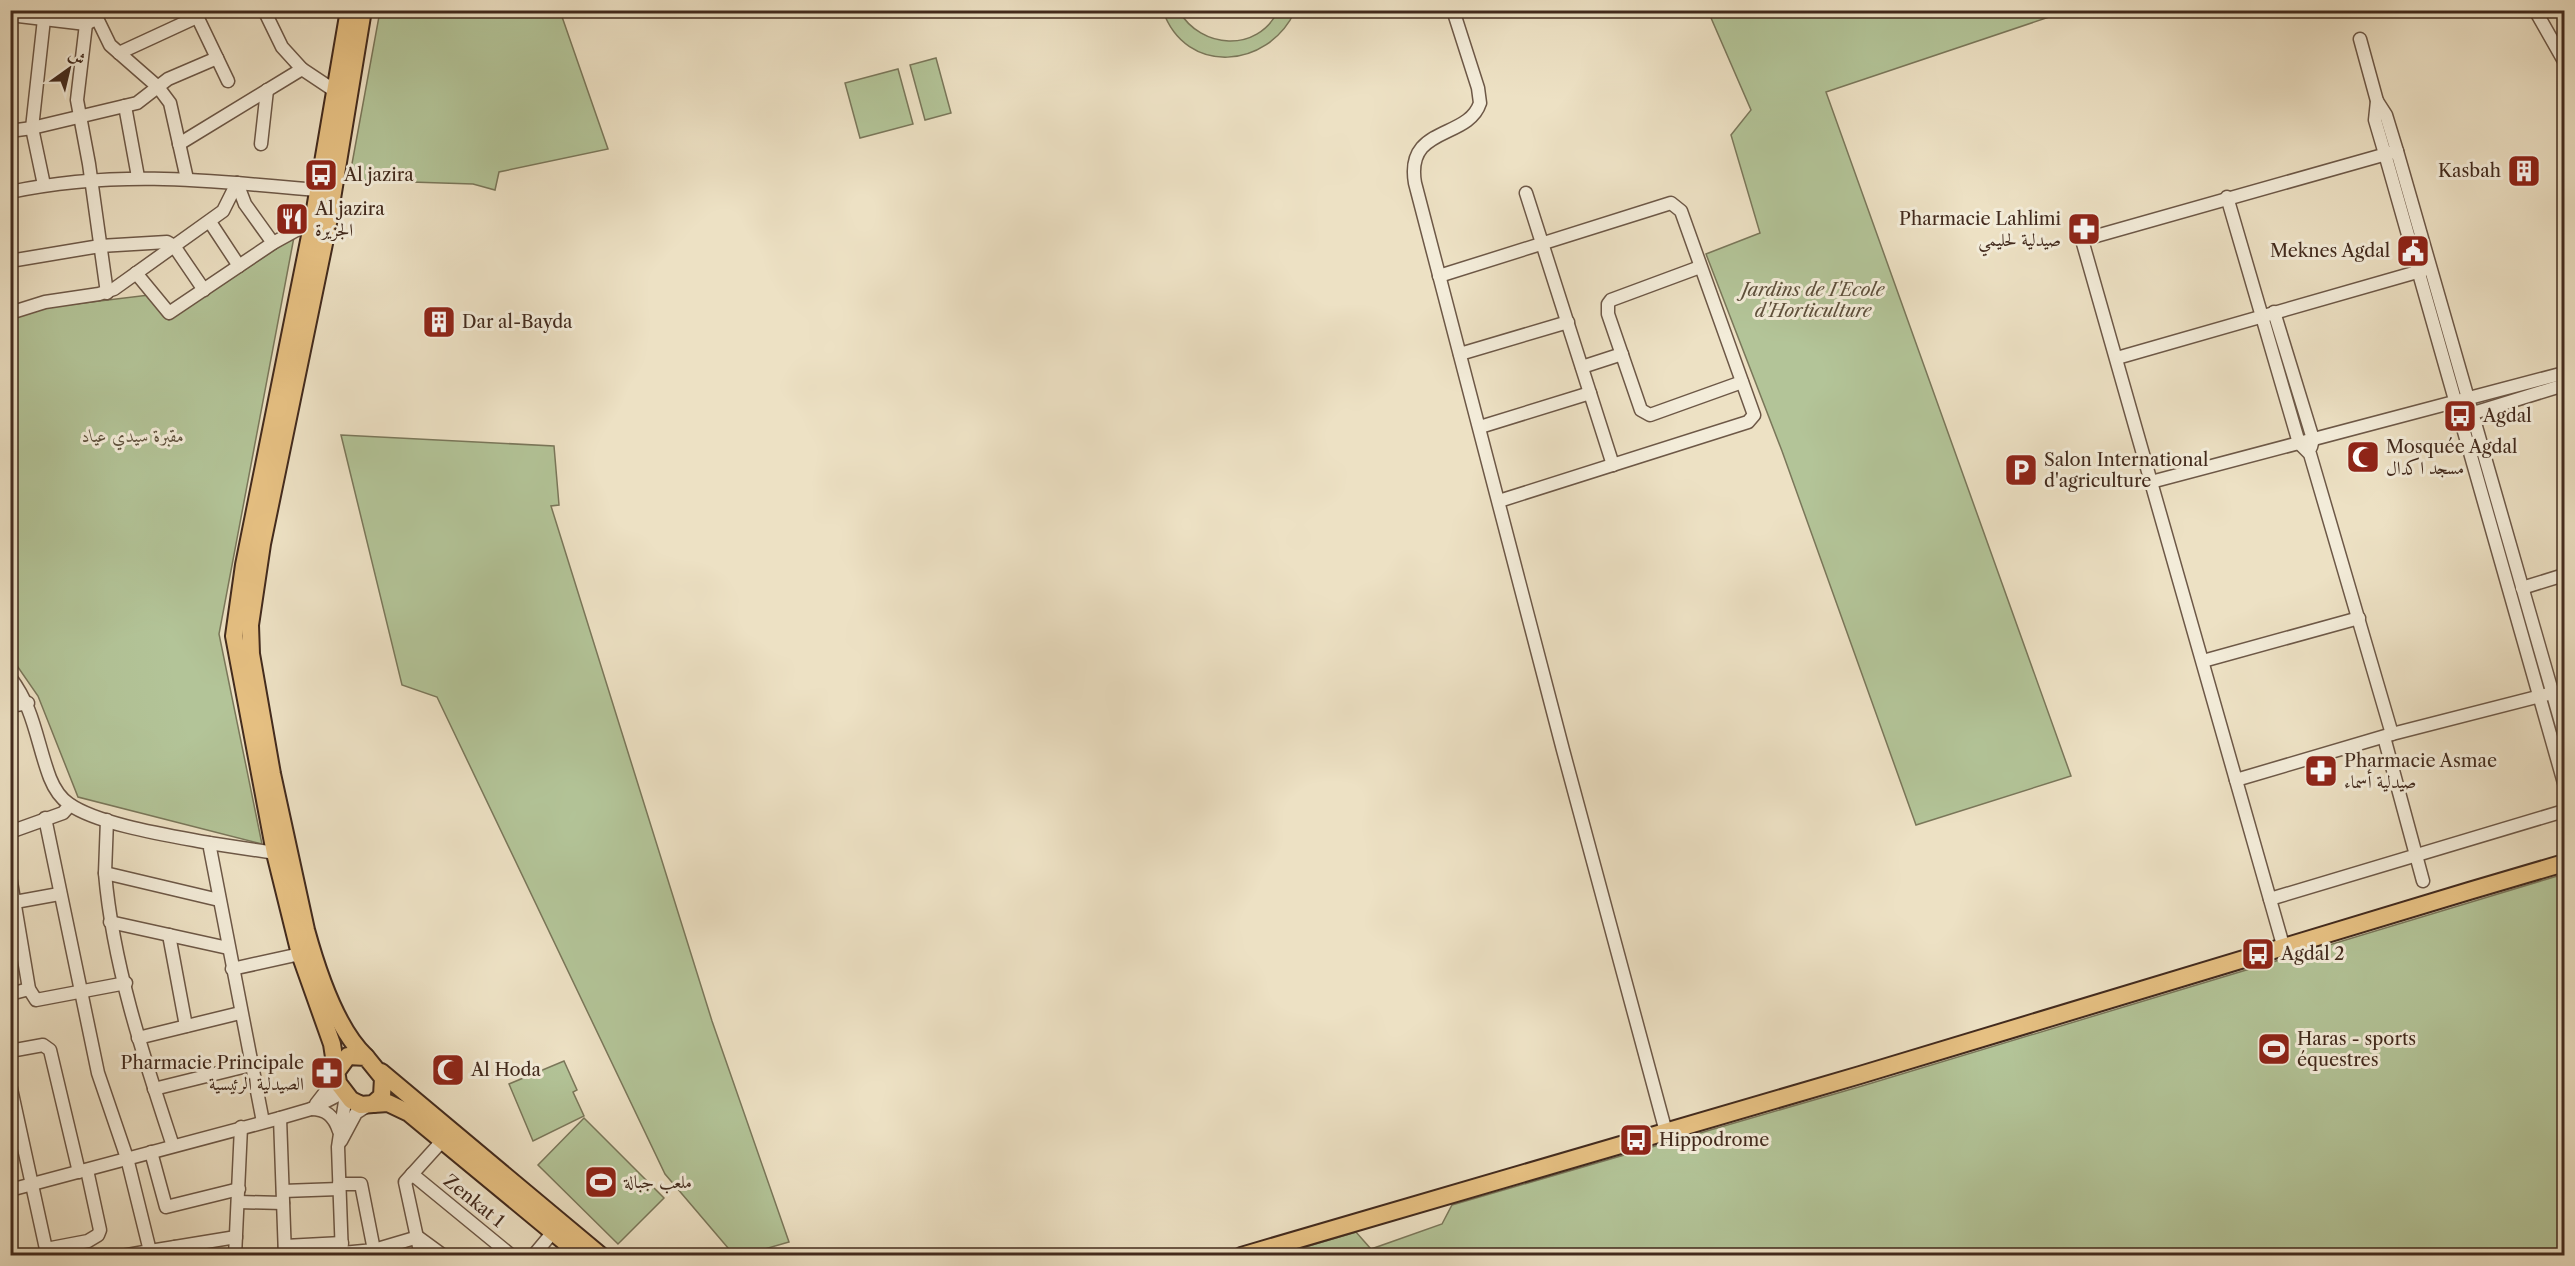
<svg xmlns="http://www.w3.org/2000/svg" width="2575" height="1266" font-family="'Libre Caslon Text',Amiri,serif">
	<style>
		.green { fill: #b3c498; stroke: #7a775a; stroke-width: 1.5 }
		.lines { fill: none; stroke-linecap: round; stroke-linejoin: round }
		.minor-casing { stroke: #6d5847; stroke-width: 15 }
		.major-casing { stroke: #422a1d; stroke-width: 20 }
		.minor { stroke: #f3ecd9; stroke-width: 12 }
		.major { stroke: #e6c082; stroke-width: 16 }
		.labels { text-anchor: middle; stroke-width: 6; stroke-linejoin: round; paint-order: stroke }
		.poi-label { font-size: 18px; fill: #422a1d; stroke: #f3ecd9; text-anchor: start }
		.park-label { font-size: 18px; font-style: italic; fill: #5e503c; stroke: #f3ecd9 }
		.street-label { font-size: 18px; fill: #422a1d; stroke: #f3ecd9 }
	</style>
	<rect width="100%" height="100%" fill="#ede1c4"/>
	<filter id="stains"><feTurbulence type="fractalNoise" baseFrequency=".00333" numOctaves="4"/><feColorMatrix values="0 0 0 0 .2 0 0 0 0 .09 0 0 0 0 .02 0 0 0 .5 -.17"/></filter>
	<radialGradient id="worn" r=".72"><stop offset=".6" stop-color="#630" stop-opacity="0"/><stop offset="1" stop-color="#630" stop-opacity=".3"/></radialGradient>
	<!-- green -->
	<g class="green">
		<polygon points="380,11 560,11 608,149 499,172 495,190 473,184 349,180"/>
		<path d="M1163,11h16c22,38 78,42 99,0h17c-27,58 -109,65 -132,0z"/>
		<polygon points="1708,11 2067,11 1826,92 2071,776 1916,825 1782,451 1706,254 1760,233 1731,135 1751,110"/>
		<polygon points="936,58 951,113 925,120 910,65"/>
		<polygon points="898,69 913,124 860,138 845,83"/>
		<polygon points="294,237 219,634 262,844 78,797 38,696 11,657 10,319 50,307 149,295 169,320"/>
		<polygon points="341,435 554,446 559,505 551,506 712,1021 789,1242 744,1255 734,1255 665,1174 437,697 402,685"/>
		<polygon points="2564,874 2564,1255 1278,1255 1356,1232 1371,1249 1442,1224 1452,1205 1862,1086"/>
		<polygon points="564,1061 577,1090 573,1092 584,1116 533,1141 509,1084"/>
		<polygon points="584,1118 664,1198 618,1244 538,1165"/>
	</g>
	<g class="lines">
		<!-- minor casing -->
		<g class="minor-casing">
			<g id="minor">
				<polyline points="93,10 110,45 158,87 170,103 187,179"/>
				<polyline points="264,10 282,47 302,69"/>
				<path d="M1453,10l25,78 2,15c-12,37 -75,22 -65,80l148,567 103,382"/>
				<polyline points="2535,10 2564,61"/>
				<polyline points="10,15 86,24 92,21"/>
				<polyline points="44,19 32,128 44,185"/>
				<polyline points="86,24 77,100 89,164 107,293"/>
				<polyline points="2360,39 2377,101 2375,120 2385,154 2564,783"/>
				<polyline points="119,53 197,17"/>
				<polyline points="217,58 228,81"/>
				<polyline points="2377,101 2386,115 2397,151 2564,733"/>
				<polyline points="125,106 138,177"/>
				<polyline points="10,131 32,128 137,103 168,79 217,58 194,10"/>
				<polyline points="179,144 302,69 341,95"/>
				<polyline points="261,144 267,90"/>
				<polyline points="237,183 245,204 273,243"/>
				<path d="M10,192c111,-23 205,-11 316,-1"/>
				<polyline points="1526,193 1613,465"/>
				<polyline points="2227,197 2299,443 2310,454 2392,734"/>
				<polyline points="210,222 239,266"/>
				<polyline points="10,261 100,246 167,242 174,246 204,290"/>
				<polyline points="1700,267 1611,300 1608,304 1608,314 1641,410 1650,415 1742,382"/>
				<polyline points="136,273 169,313 273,243 313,221"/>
				<polyline points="1439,276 1671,203 1681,211 1754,415 1748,422 1499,501"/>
				<polyline points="2274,312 2313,439 2311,447"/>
				<polyline points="10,313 45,302 99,294 114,289 223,211 237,183"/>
				<polyline points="1460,354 1568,322"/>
				<polyline points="2117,358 2424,270"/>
				<polyline points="1582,367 1622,354"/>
				<polyline points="2467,415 2564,385"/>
				<polyline points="1480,427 1590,393"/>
				<polyline points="2151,482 2564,373"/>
				<polyline points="2522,588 2564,575"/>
				<polyline points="2203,661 2359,618"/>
				<path d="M10,677c25,33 26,64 40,101 4,10 9,19 19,26 30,21 103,32 140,39l54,279"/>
				<polyline points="10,706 28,703"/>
				<polyline points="2384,737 2423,881"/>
				<polyline points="2236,780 2392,734 2564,690"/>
				<polyline points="45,818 98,1073 127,1158 150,1251 122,1256"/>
				<polyline points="10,832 63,813 70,805"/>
				<polyline points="209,843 282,854"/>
				<polyline points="105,873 107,820"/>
				<polyline points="10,876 29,989 36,1000 126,983"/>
				<polyline points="2270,899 2564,811"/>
				<polyline points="15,902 59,894"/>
				<polyline points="110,922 228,948"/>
				<polyline points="169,935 186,1026"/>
				<polyline points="2283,945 2082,240 2397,151"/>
				<polyline points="232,969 300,954"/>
				<polyline points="10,994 29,989"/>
				<polyline points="138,1038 240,1013"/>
				<polyline points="10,1051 43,1045 50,1050 79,1172"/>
				<polyline points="10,1084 46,1249 88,1241 98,1235 100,1230 87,1170"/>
				<polyline points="154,1089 251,1065"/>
				<polyline points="316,1104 337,1077"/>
				<path d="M311,1109c15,0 23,7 28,22"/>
				<polyline points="280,1118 285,1256"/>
				<polyline points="341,1141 356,1113 367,1106"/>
				<path d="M173,1146c-29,-88 -60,-180 -68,-273l114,27"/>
				<polyline points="151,1152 166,1207 239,1189"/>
				<polyline points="412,1174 512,1256"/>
				<polyline points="339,1184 361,1184 374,1250 342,1253"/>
				<polyline points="10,1190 280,1118 311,1109 344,1092"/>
				<polyline points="283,1191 339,1189"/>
				<polyline points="238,1202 283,1203"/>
				<polyline points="285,1246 342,1243"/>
				<polyline points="175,1247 236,1237"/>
				<polyline points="150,1251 175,1247 175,1254"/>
				<polyline points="235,1256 241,1127"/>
				<polyline points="342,1256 338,1147 346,1095"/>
				<polyline points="375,1256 374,1250 418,1237 444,1256"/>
				<polyline points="421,1256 405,1182 443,1140"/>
				<polyline points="533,1256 553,1232"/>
			</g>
		</g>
		<!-- major casing -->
		<g class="major-casing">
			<g id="major">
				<path d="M363,10l-36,219 -65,315 -12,81 1,29 21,120 34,156c11,40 30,99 60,127"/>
				<polyline points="337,1071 348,1056 366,1057 383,1078 382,1096 373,1104 361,1105 351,1100 338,1083 332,1044 300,954 275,853 234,636 244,565 313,221 349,10"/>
				<polyline points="381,1072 601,1256"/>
				<polyline points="373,1104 388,1103 409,1113 582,1256"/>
				<path d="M1241,1256c206,-61 413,-119 619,-181 235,-71 469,-143 704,-212"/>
			</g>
		</g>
		<!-- minor -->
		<use href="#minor" class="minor"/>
		<!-- major -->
		<use href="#major" class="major"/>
	</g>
	<!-- icons -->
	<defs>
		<g id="building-square" transform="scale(1.725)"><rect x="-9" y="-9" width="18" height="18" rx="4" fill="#8f2418" stroke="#f3ecd9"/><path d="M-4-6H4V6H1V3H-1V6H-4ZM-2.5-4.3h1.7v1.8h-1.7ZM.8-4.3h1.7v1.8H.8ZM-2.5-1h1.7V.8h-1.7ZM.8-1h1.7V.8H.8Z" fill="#fff"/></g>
		<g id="bus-square" transform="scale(1.725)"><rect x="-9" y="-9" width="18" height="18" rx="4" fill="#8f2418" stroke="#f3ecd9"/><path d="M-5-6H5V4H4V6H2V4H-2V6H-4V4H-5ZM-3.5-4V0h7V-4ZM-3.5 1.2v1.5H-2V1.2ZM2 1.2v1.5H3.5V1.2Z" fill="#fff"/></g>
		<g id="restaurant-square" transform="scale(1.725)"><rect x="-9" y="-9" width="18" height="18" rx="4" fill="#8f2418" stroke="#f3ecd9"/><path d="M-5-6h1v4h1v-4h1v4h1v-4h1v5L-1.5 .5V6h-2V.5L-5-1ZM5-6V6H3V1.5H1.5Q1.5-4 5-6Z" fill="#fff"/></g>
		<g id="pharmacy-square" transform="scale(1.725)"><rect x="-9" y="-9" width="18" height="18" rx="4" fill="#8f2418" stroke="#f3ecd9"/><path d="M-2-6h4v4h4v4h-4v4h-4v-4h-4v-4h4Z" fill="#fff"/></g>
		<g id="civic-square" transform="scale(1.725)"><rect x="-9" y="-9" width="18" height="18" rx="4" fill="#8f2418" stroke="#f3ecd9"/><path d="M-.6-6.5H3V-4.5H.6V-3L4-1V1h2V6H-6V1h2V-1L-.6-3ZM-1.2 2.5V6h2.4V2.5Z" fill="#fff"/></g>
		<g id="mosque-square" transform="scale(1.725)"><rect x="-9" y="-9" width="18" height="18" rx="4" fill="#8f2418" stroke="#f3ecd9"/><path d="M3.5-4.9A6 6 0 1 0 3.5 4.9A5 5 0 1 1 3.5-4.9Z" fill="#fff"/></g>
		<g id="parking-square" transform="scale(1.725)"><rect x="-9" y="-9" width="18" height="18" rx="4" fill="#8f2418" stroke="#f3ecd9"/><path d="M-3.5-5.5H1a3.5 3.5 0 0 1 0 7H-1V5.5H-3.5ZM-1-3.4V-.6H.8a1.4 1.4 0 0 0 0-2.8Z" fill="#fff"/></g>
		<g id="stadium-square" transform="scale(1.725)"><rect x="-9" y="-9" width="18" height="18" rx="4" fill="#8f2418" stroke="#f3ecd9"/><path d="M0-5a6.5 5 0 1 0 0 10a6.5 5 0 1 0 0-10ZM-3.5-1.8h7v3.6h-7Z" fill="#fff"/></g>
	</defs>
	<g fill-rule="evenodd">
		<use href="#building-square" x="2524" y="171"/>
		<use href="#bus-square" x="321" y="175"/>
		<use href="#restaurant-square" x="292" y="219"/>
		<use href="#pharmacy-square" x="2084" y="229"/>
		<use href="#civic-square" x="2413" y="251"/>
		<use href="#building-square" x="439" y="322"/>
		<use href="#bus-square" x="2460" y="416"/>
		<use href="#mosque-square" x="2363" y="457"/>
		<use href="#parking-square" x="2021" y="470"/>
		<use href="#pharmacy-square" x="2321" y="771"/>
		<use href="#bus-square" x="2258" y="954"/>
		<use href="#stadium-square" x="2274" y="1049"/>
		<use href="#mosque-square" x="448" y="1070"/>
		<use href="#pharmacy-square" x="327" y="1073"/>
		<use href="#bus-square" x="1636" y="1140"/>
		<use href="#stadium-square" x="601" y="1182"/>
	</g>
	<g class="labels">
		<!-- poi labels -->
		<g class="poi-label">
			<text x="2501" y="177" text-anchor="end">Kasbah</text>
			<text x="344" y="181">Al jazira</text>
			<text x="315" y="215">Al jazira<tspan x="315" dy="21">الجزيرة</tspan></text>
			<text x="2061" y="225" text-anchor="end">Pharmacie Lahlimi<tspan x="2061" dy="21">صيدلية لحليمي</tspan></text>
			<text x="2390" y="257" text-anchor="end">Meknes Agdal</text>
			<text x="462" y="328">Dar al-Bayda</text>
			<text x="2483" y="422">Agdal</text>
			<text x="2386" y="453">Mosquée Agdal<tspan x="2386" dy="21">مسجد اكدال</tspan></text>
			<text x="2044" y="466">Salon International<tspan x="2044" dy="21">d'agriculture</tspan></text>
			<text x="2344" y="767">Pharmacie Asmae<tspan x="2344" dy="21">صيدلية أسماء</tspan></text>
			<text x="2281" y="960">Agdal 2</text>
			<text x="2297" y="1045">Haras - sports<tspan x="2297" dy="21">équestres</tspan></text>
			<text x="304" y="1069" text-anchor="end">Pharmacie Principale<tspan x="304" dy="21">الصيدلية الرئيسية</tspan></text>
			<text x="471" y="1076">Al Hoda</text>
			<text x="1659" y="1146">Hippodrome</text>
			<text x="624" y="1188">ملعب جبالة</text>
		</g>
		<!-- park labels -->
		<g class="park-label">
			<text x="1813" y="296">Jardins de I'Ecole<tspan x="1813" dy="21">d'Horticulture</tspan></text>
			<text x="133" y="442">مقبرة سيدي عياد</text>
		</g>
		<!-- street labels -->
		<g class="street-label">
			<text transform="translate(474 1201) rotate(39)" y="6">Zenkat 1</text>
		</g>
	</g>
	<!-- margin -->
	<rect width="2575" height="1266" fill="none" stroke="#ede1c4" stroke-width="36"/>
	<rect x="12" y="12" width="2551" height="1242" fill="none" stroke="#422a1d" stroke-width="3"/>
	<rect x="18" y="18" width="2539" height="1230" fill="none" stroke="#422a1d" stroke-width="1.5"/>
	<!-- north arrow -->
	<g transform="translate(69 69) rotate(34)" stroke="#f3ecd9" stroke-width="4.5" paint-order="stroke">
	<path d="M0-4.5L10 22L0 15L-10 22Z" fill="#422a1d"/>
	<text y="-9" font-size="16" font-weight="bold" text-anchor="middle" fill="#422a1d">ش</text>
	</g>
	<rect width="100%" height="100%" filter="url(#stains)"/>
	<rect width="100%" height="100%" fill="url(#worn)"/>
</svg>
